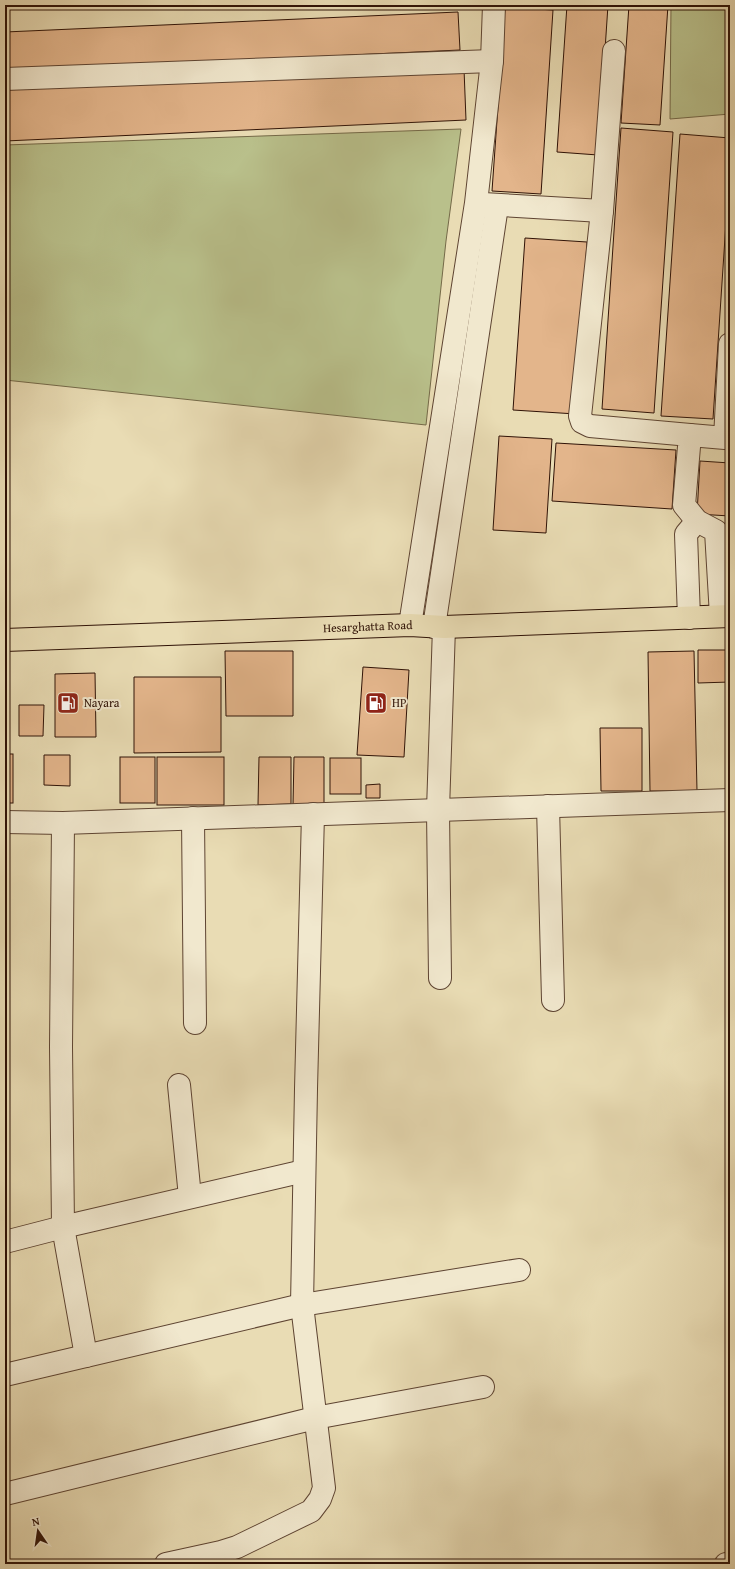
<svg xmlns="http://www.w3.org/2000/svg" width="735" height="1569" font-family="'Gentium Book Plus',serif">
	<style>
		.green { fill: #b9c08b; stroke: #746948 }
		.building { fill: #e3b58b; stroke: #2f1206 }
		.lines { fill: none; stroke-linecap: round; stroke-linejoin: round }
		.street-casing { stroke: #5e4432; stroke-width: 24 }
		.primary-casing { stroke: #2f1206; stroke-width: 24 }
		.street { stroke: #f1e8ce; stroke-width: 22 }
		.primary { stroke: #e9dcb4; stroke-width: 22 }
		.labels { text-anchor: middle; stroke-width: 4; stroke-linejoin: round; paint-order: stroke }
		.street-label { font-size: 12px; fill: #2f1206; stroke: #f1e8ce }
		.poi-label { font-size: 12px; fill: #2f1206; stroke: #f1e8ce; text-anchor: start }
	</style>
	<rect width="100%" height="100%" fill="#e9dcb4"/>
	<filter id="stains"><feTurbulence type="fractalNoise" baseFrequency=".005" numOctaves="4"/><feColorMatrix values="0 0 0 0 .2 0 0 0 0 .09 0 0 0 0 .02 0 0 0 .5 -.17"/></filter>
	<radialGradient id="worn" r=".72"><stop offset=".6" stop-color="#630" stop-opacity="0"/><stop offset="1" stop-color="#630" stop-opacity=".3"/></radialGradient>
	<!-- green -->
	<g class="green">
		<polygon points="671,5 730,5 730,114 670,119"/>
		<polygon points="461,129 446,241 426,425 5,380 5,145"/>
	</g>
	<!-- building -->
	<g class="building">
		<polygon points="567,5 608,5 598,155 557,152"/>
		<polygon points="629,5 668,5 660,125 621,123"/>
		<polygon points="505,7 553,10 541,194 492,191"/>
		<polygon points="458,12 460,50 5,71 5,32"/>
		<polygon points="464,69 466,120 5,141 5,90"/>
		<polygon points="621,128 673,132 654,413 602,409"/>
		<polygon points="680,134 730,138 730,162 713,419 661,416"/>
		<polygon points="525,238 587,242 576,414 513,410"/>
		<polygon points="499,436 552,439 546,533 493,530"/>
		<polygon points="556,443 676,450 672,509 552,501"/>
		<polygon points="700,461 730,463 730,516 697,514"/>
		<polygon points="698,650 730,650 730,682 698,683"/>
		<polygon points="225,651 293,651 293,716 226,716"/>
		<polygon points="694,651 697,791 650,791 648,652"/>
		<rect x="5" y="657" width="2" height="90"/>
		<polygon points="363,667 409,670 404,757 357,755"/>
		<polygon points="95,673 96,737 55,737 55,674"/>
		<polygon points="134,677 221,677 221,752 134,753"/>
		<polygon points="19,705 44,705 43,736 19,736"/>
		<polygon points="600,728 642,728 642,791 601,791"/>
		<rect x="5" y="754" width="8" height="49"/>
		<polygon points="44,755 70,755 70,786 44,785"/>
		<rect x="120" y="757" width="35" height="46"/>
		<rect x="157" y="757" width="67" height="48"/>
		<polygon points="259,757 291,757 291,804 258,805"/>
		<polygon points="294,757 324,757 324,805 293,805"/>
		<rect x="330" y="758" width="31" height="36"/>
		<polygon points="380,784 380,798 366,798 366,785"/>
	</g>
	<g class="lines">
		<!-- street casing -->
		<g class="street-casing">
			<g id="street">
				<polyline points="5,79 492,61"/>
				<polyline points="483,204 602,211 614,51"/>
				<polyline points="602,211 580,416 582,422 590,426 690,435 684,505 697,521 716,531 721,616"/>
				<polyline points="690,435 725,438 730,344"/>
				<polyline points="689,618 686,534 697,521"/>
				<polyline points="410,625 476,203 492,61 494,5"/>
				<polyline points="434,627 497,206"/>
				<polyline points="548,806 553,1000"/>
				<polyline points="193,818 195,1023"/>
				<polyline points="5,822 63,823 730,800"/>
				<polyline points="63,823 61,1047 63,1227 86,1356"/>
				<polyline points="440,978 438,810 444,627"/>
				<polyline points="179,1085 190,1197"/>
				<polyline points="5,1242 63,1227 304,1171"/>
				<polyline points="5,1375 302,1305 519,1270"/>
				<polyline points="5,1494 315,1418 483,1387"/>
				<polyline points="166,1564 221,1552 237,1547 311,1511 320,1499 324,1488 302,1305 306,1089 313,814"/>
				<polyline points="726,1564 730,1564"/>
			</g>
		</g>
		<!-- primary casing -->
		<g class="primary-casing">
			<g id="primary">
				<path id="s1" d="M5,640l405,-15 34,2 286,-11"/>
			</g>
		</g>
		<!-- street -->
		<use href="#street" class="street"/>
		<!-- primary -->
		<use href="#primary" class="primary"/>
	</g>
	<!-- icons -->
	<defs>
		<g id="fuel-square" transform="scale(1.15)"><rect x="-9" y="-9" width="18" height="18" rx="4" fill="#8f2418" stroke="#f1e8ce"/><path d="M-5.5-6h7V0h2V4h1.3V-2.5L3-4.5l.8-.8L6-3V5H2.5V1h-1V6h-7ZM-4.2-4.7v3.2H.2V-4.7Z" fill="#fff"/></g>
	</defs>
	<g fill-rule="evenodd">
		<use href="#fuel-square" x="68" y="703"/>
		<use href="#fuel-square" x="376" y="703"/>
	</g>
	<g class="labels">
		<!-- street labels -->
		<g class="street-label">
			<text dy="4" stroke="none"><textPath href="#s1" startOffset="363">Hesarghatta Road</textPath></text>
		</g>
		<!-- poi labels -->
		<g class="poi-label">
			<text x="84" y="707">Nayara</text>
			<text x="392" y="707">HP</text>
		</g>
	</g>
	<!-- margin -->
	<rect width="735" height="1569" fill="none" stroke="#e9dcb4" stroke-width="20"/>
	<rect x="6" y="6" width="723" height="1557" fill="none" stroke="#2f1206" stroke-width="2"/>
	<rect x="10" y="10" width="715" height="1549" fill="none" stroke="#2f1206"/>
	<!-- north arrow -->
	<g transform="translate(38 1531) rotate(347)" stroke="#f1e8ce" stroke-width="3" paint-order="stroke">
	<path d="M0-3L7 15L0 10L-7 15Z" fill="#2f1206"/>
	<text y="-6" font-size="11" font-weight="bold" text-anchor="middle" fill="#2f1206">N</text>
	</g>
	<rect width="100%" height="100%" filter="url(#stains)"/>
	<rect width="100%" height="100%" fill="url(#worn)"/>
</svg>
